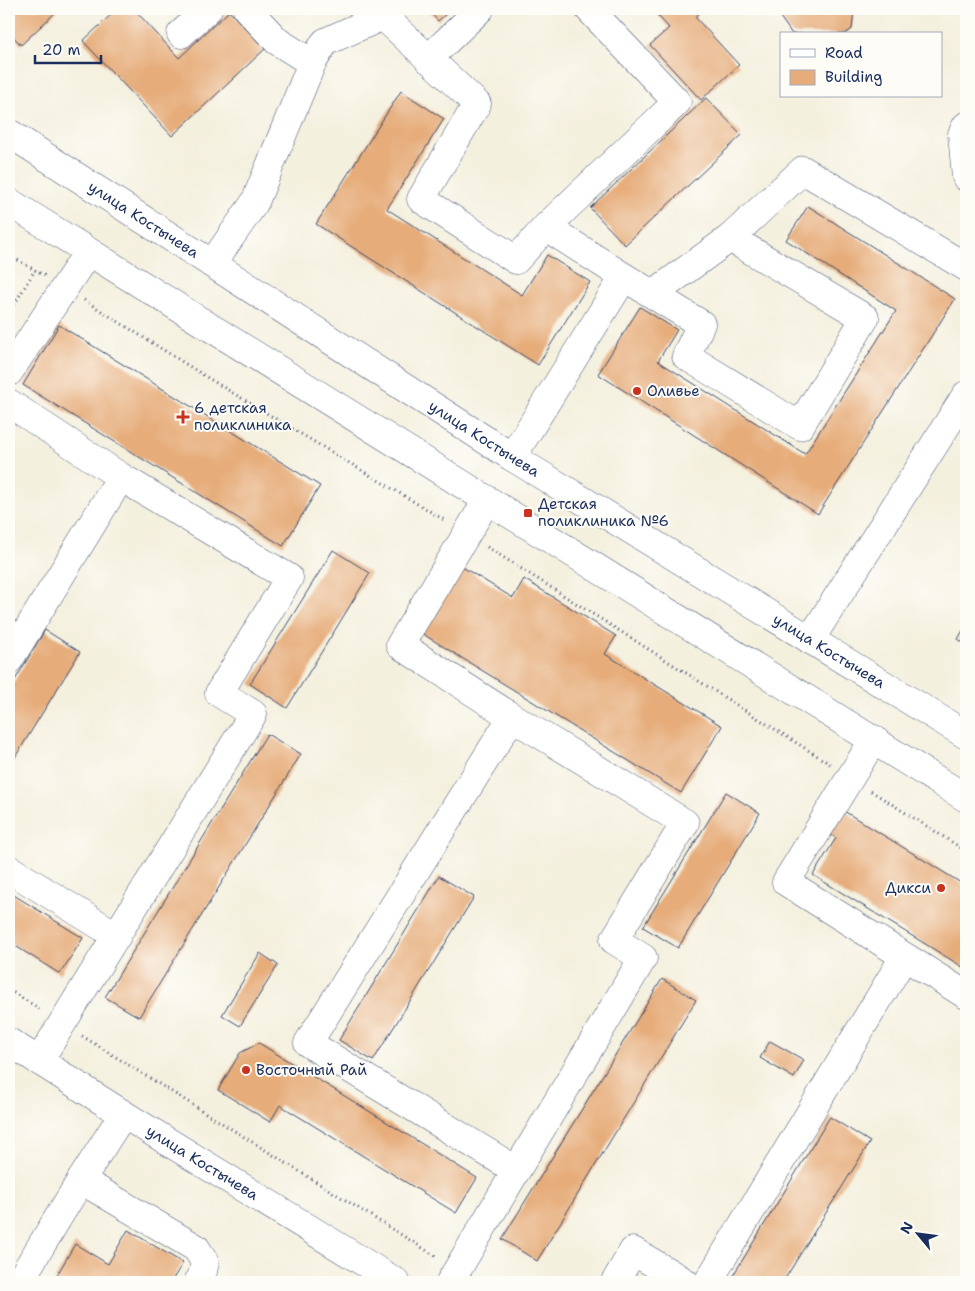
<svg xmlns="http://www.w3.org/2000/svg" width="975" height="1291" font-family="'Shantell Sans',sans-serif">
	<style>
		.building { fill: #e6ac79 }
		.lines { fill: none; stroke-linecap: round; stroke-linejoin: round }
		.minor-casing { stroke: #3c4c71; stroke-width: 29 }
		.path { stroke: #3c4c71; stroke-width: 3; stroke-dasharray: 1 4; stroke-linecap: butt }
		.minor { stroke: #fff; stroke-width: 28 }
		.poi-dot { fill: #c8321e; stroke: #fdfcf7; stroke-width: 2 }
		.labels { text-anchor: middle; stroke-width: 4; stroke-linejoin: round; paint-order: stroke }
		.street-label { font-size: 15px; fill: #1b2f5e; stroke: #fdfcf7 }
		.poi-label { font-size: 15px; fill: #1b2f5e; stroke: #fdfcf7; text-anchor: start }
	</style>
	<rect width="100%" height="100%" fill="#fdfcf7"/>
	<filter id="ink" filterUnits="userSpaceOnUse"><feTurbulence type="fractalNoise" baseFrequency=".02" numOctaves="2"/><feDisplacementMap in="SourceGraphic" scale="10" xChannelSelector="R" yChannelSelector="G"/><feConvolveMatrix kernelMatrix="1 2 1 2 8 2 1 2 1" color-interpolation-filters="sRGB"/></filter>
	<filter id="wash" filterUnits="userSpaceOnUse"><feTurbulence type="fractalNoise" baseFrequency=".0096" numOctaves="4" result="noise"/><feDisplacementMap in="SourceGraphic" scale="20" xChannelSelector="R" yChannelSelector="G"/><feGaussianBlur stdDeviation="1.12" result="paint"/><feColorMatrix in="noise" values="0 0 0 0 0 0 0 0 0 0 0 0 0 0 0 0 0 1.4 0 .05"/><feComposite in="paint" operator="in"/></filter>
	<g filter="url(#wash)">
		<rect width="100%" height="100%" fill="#f4f0de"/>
		<g id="blocks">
			<!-- building -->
			<g class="building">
				<polygon points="9,9 56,9 58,10 21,45 9,32"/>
				<polygon points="117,9 134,9 179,58 229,11 265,49 172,136 83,41"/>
				<polygon points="427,9 451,9 438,21"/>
				<polygon points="652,9 704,9 695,17 739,65 701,100 650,45 669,28"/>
				<polygon points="780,9 854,9 852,29 845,34 792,34 780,17"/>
				<polygon points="401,91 444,119 387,209 522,295 547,255 590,282 538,365 316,224"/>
				<polygon points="706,98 742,135 625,245 590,208"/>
				<polygon points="808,206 955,299 818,514 598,374 640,307 677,330 658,361 805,454 896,311 786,240"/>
				<polygon points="59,325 320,486 283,546 23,385"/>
				<polygon points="333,550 370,573 287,708 250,684"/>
				<polygon points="459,565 513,598 524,579 616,636 605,654 722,726 681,793 418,631"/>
				<polygon points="966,625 966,645 958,639"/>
				<polygon points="45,630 80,652 9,767 9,690"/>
				<polygon points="267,734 301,754 139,1017 105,997"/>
				<polygon points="726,792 760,813 678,948 643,927"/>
				<polygon points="839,808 966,886 966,969 813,875 836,838 825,831"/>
				<polygon points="439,876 474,897 373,1061 339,1040"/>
				<polygon points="9,892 83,938 60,974 9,942"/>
				<polygon points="260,953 278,965 240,1026 222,1015"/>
				<polygon points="662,979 696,1000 537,1261 502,1239"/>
				<polygon points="770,1041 804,1060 794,1078 760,1058"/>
				<polygon points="259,1043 477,1178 456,1213 280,1105 270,1122 218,1090 240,1053"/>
				<polygon points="830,1117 870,1142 783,1282 729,1282"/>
				<polygon points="128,1230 183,1263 171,1282 135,1282 128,1278 125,1282 58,1282 54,1280 75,1244 108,1264"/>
			</g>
		</g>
	</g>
	<g filter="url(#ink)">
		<use href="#blocks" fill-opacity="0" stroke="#3c4c71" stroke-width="1"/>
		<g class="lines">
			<!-- minor casing -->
			<g class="minor-casing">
				<g id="minor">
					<polyline points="247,9 277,41 312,63"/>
					<polyline points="181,34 208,9"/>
					<polyline points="428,59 480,9"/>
					<polyline points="966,126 962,134 966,177"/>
					<path id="s1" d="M9,133l503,324 454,278"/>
					<polyline points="9,202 966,798"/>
					<polyline points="546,227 677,102 589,9"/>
					<polyline points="212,264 255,202 312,63 325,42 383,16 477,104 421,199 516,260 546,227 624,277 512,457"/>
					<polyline points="624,277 701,324 686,356 800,426 865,318 730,238 803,170 966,267"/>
					<polyline points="653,294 730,238"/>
					<polyline points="9,372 88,252"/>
					<polyline points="9,403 121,477 289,578 219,693 253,714 39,1061"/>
					<polyline points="810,640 966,395"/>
					<polyline points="9,660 121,477"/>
					<polyline points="512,717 308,1043 516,1170"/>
					<polyline points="874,739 786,882 966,995"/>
					<polyline points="9,869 117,936"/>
					<path id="s2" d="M9,1042l114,72 273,168"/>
					<polyline points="81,1180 196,1248 205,1262 202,1276 198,1282"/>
					<polyline points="19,1282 81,1180 123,1114"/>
					<polyline points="450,1282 643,958 614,940 685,823 512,717 400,645 487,500"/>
					<polyline points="615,1282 633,1251 685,1282"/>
					<polyline points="708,1282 904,957"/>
				</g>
			</g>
			<!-- path -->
			<g class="path">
				<polyline points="9,255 45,276"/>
				<polyline points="84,300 208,378 446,521"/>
				<polyline points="9,313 35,270"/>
				<polyline points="487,547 830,764"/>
				<polyline points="871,791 966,851"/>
				<polyline points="9,990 43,1011"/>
				<polyline points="82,1036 437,1257"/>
			</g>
			<!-- minor -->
			<use href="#minor" class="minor"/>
		</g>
	</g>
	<!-- markers -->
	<g class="poi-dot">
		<circle cx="637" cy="391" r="5"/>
		<path d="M180.5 409.5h5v5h5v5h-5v5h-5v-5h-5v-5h5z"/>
		<rect x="523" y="508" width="10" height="10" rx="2.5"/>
		<circle cx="941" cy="888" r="5"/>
		<circle cx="246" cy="1070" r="5"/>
	</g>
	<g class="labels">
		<!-- street labels -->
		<g class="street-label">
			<text dy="5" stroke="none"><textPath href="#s1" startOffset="160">улица Костычева</textPath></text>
			<text dy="5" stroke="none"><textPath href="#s1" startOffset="565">улица Костычева</textPath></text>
			<text dy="5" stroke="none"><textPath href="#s1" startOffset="970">улица Костычева</textPath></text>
			<text dy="5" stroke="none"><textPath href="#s2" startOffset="228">улица Костычева</textPath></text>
		</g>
		<!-- poi labels -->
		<g class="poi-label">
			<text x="647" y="396">Оливье</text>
			<text x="194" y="413">6 детская<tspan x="194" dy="17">поликлиника</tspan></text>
			<text x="538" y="509">Детская<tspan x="538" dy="17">поликлиника №6</tspan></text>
			<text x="931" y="893" text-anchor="end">Дикси</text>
			<text x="256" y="1075">Восточный Рай</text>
		</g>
	</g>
	<!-- margin -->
	<rect width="975" height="1291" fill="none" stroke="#fdfcf7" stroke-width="30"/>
	<!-- legend -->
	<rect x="780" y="32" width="162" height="65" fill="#fdfcf7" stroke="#a3aaba"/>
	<rect x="790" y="49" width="25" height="8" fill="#ffffff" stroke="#a3aaba"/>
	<text x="825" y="58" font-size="15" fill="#1b2f5e">Road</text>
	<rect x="790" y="70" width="25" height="15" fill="#e6ac79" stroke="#a3aaba"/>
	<text x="825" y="82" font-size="15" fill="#1b2f5e">Building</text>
	<!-- north arrow -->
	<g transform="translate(918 1234) rotate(299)" stroke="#fdfcf7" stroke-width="4" paint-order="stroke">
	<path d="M0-4L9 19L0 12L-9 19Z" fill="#1b2f5e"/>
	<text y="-8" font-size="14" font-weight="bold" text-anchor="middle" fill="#1b2f5e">N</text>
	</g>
	<!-- scale -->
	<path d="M35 55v8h66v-8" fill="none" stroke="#1b2f5e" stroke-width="2.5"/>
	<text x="42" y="55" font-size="15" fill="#1b2f5e" stroke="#fdfcf7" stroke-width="4" paint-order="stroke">20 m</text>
</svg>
